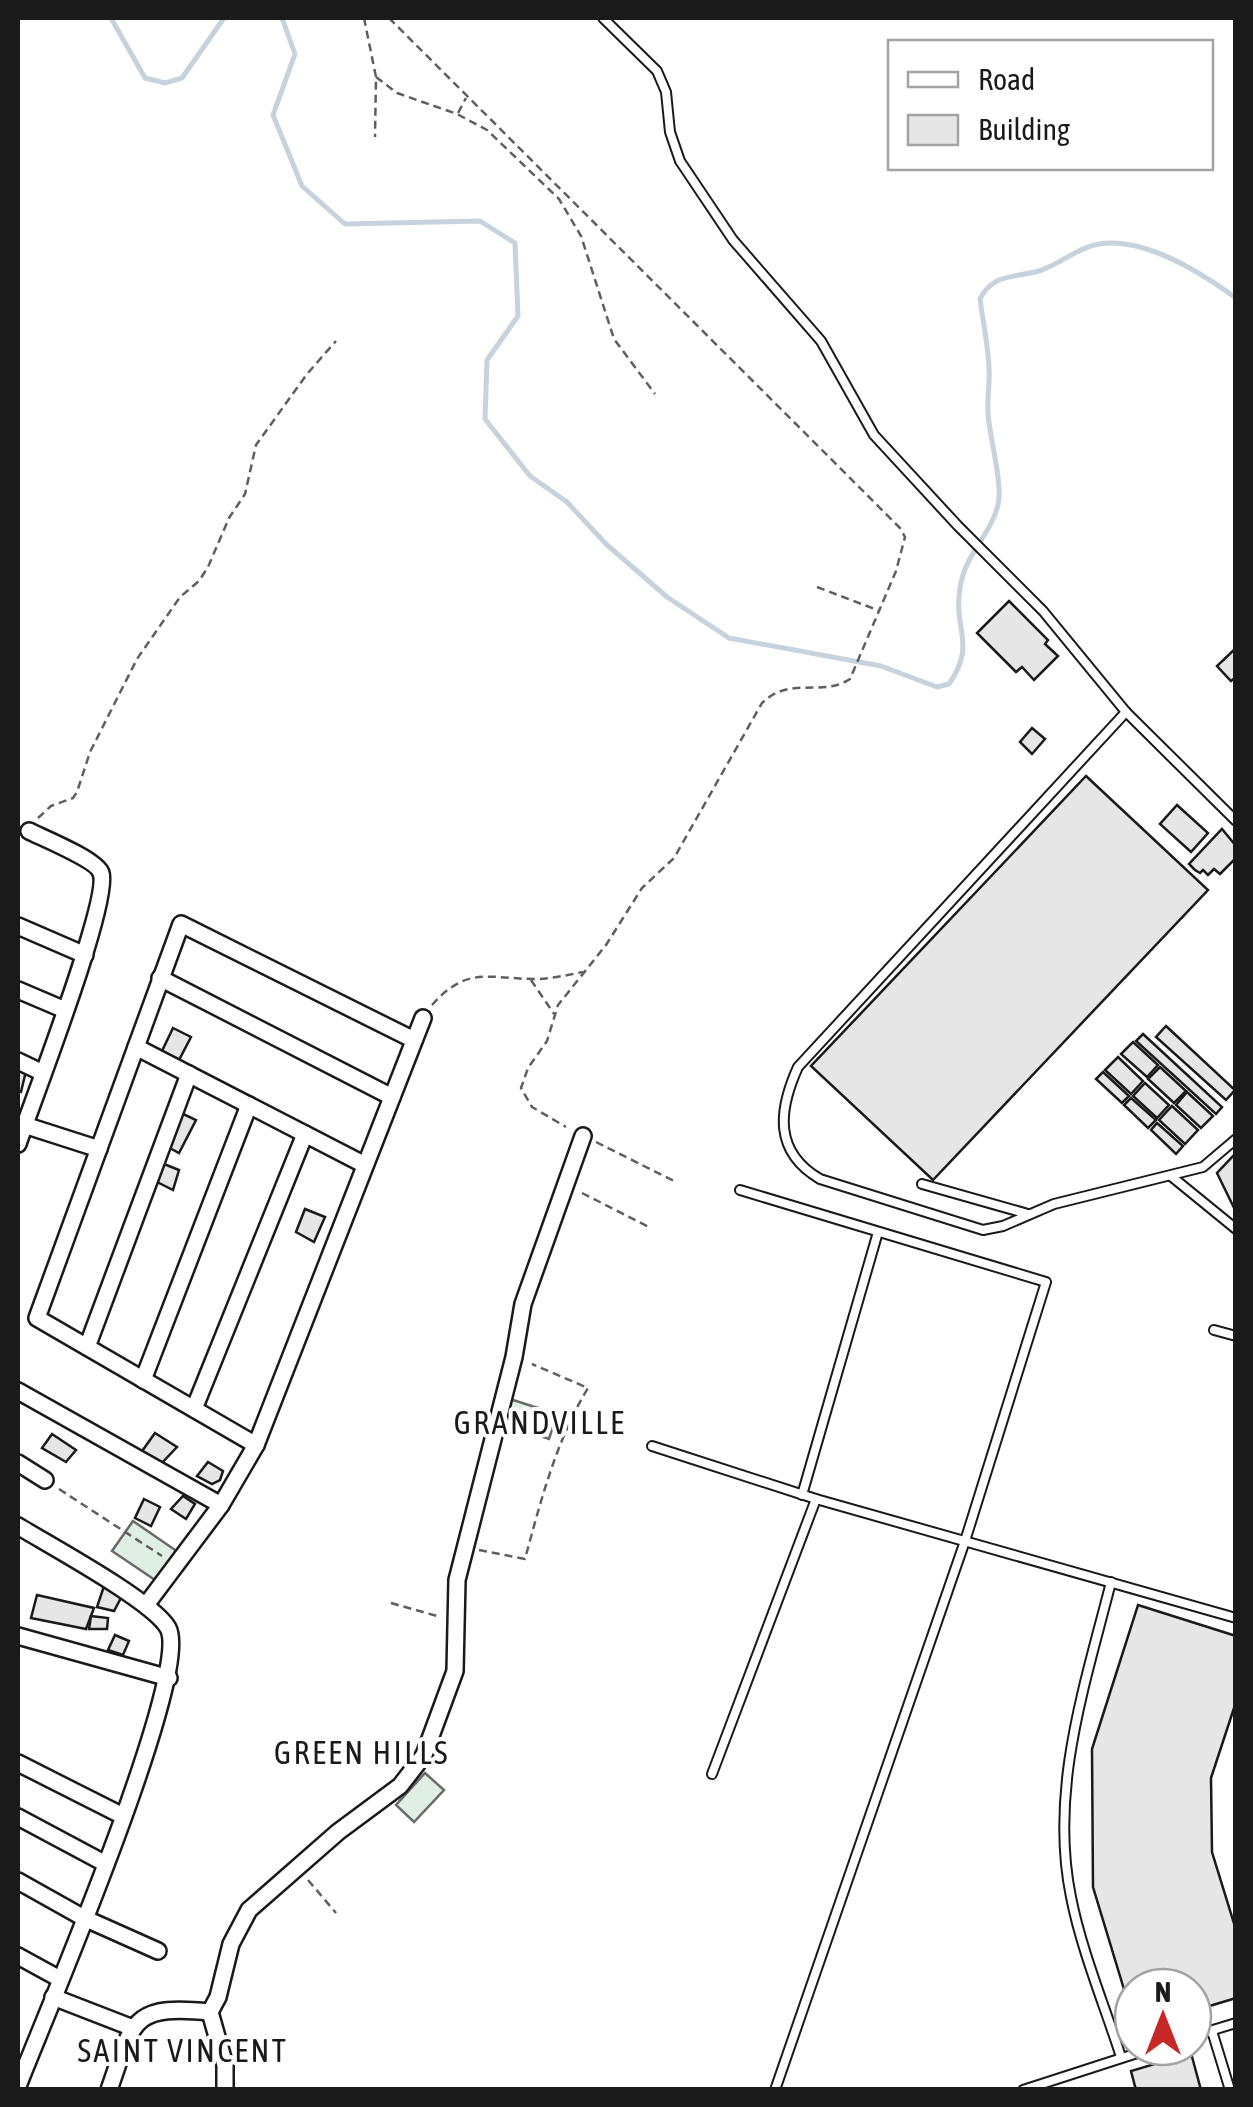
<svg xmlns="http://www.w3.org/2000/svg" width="1253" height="2107" font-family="'Asap Condensed',sans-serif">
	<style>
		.green { fill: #e0efe3; stroke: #6a6a6a; stroke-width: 2.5 }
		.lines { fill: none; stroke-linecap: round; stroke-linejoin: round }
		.stream { stroke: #c6d2dc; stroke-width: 5 }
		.building { fill: #e6e6e6; stroke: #1a1a1a; stroke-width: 2.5 }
		.lane-casing { stroke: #1a1a1a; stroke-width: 12 }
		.street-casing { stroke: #1a1a1a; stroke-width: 20 }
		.path { stroke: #5f5f5f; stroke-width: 2.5; stroke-dasharray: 8 5; stroke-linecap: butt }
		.lane { stroke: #fff; stroke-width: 8 }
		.street { stroke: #fff; stroke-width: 15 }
		.labels { text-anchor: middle; stroke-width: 8; stroke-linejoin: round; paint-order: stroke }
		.neighbourhood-label { font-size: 32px; letter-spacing: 2.5px; fill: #1a1a1a; stroke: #fff }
	</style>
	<rect width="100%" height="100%" fill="#fff"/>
	<!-- green -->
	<g class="green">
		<polygon points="510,1399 557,1414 549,1439 502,1424"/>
		<polygon points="133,1521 178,1552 158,1582 112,1551"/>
		<polygon points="425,1773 444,1790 414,1822 396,1805"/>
	</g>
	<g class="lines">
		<!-- stream -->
		<g class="stream">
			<polyline points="111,18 145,78 165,83 182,78 224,18"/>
			<path d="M282,18l13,36 -22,61 29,71 43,38 135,-3 35,22 3,73 -31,44 -2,59 45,57 37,26 39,42 61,53 62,41 152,28 56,21 12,-3c28,-41 4,-54 11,-96 5,-35 30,-51 38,-83 5,-21 -8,-66 -10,-91 -1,-15 2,-31 1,-46 -1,-23 -6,-46 -9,-69 13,-26 34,-21 59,-28 19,-6 38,-22 55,-26 47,-11 106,27 142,53"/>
		</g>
	</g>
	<!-- building -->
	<g class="building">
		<polygon points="1009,601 1048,640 1045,644 1058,656 1034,680 1022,667 1016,672 977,633"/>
		<polygon points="1236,648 1236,677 1231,681 1217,666"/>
		<polygon points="1032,728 1045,739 1032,754 1020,742"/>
		<polygon points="1086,776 1208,890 933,1180 811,1066"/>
		<polygon points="1177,805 1208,833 1191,852 1160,824"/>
		<polygon points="1222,829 1236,846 1236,858 1220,874 1214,869 1208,875 1203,870 1200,873 1195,870 1189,864"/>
		<polygon points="1166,1026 1235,1090 1226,1100 1156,1037"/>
		<polygon points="173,1028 191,1037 179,1060 162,1051"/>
		<polygon points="1143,1034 1222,1107 1216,1114 1136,1041"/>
		<polygon points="1133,1042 1158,1065 1147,1077 1121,1054"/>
		<polygon points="1118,1057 1143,1081 1131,1094 1105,1070"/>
		<polygon points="1160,1067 1186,1091 1174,1103 1148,1079"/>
		<polygon points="18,1069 26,1071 21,1092 18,1091"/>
		<polygon points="1103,1072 1129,1096 1122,1103 1096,1079"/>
		<polygon points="1145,1083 1169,1105 1157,1118 1133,1096"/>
		<polygon points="1187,1092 1213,1116 1201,1128 1176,1105"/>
		<polygon points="1131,1098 1156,1120 1148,1128 1124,1105"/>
		<polygon points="1172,1106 1198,1130 1185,1144 1159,1120"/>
		<polygon points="179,1112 196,1120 179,1153 166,1146"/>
		<polygon points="1157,1123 1183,1146 1176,1154 1151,1130"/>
		<polygon points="1236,1153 1236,1212 1217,1173"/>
		<polygon points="159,1162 179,1170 173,1190 151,1179"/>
		<polygon points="305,1209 325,1217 314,1242 296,1232"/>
		<polygon points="155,1433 177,1447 159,1466 140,1454"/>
		<polygon points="52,1434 76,1450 66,1462 42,1448"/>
		<polygon points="208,1462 223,1471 220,1480 212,1484 197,1476"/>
		<polygon points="183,1496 195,1504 186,1519 171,1509"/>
		<polygon points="144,1499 160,1507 151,1526 135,1518"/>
		<polygon points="104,1586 123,1594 114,1611 97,1607"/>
		<polygon points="37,1595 94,1608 86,1629 31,1618"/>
		<polygon points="1138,1605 1236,1636 1236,1702 1211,1778 1212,1852 1236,1930 1236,1998 1193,2011 1193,1987 1133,1987 1133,2019 1093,1887 1092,1749"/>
		<polygon points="91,1616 108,1618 107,1629 89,1629"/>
		<polygon points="115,1635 129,1641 123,1655 108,1650"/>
		<polygon points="1191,2053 1201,2090 1136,2090 1131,2071"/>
	</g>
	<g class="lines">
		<!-- lane casing -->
		<g class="lane-casing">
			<g id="lane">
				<polyline points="603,18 657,71 666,92 670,132 680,161 733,240 821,341 874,435 958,526 1043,611 1126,712 1236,821"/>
				<path d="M1126,712l-328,355c-20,44 -24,85 22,112l163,51 20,-4 51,-22 149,-37 33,-28"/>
				<polyline points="1171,1176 1236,1229"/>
				<polyline points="922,1184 1028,1214"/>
				<polyline points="740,1190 1046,1282 965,1541 775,2090"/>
				<polyline points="1214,1330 1236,1336"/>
				<polyline points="652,1446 816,1499 1236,1618"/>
				<polyline points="802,1495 878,1232"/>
				<path d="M1111,1582c-26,103 -62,208 -40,315 10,52 34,110 50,160"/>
				<polyline points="712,1774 816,1499"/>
				<polyline points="1212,2031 1230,2090"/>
				<polyline points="1193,2036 1236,2023"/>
				<polyline points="1023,2090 1156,2047"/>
			</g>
		</g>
		<!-- street casing -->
		<g class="street-casing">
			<g id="street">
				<polyline points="18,926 85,955"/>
				<polyline points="160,978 392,1097"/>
				<polyline points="18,990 65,1010"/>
				<polyline points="136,1047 365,1165"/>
				<polyline points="18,1061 43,1073"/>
				<polyline points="18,1123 99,1149"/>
				<path d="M18,1144c13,-39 93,-244 83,-271 -4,-13 -58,-35 -72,-42"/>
				<polyline points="87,1347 189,1074"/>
				<polyline points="143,1380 249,1105"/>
				<polyline points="18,1391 221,1505"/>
				<polyline points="194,1409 305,1134"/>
				<polyline points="256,1445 37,1318 181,924 414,1040"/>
				<polyline points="18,1463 45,1480"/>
				<path d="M18,1526c31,19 135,75 150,102 25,45 -125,393 -150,458"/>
				<polyline points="146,1605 221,1505 256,1445 423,1018"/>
				<polyline points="18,1636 169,1678"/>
				<polyline points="18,1763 123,1816"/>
				<polyline points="18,1817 106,1864"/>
				<polyline points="18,1881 84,1918 158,1951"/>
				<polyline points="18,1956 60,1979"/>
				<polyline points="53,1997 133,2028"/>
				<polyline points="210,2012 218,1997 231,1944 249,1910 338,1832 400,1786 424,1755 455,1671 457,1580 514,1357 523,1304 583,1136"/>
				<polyline points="210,2012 225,2065 225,2090"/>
				<path d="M109,2090c24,-69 22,-86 101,-78"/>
			</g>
		</g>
		<!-- path -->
		<g class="path">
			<polyline points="364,18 376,77 375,137"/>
			<path d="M389,18l441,440 70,70 5,9 -9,34 -46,108c-29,19 -59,-4 -88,24l-88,155 -32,30 -36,57 -48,60 -11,36 -19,27 -7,20 11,19 34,20"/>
			<polyline points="376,77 397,93 457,114 487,130 559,199 581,236 614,339 655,394"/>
			<polyline points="458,113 466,98"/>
			<polyline points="817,587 880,611"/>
			<polyline points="38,818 51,806 73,798 77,792 90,752 137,659 180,597 199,581 208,567 229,518 245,494 256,445 307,374 336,341"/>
			<polyline points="531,980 554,1014"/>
			<path d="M432,1005c35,-40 58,-26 103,-26 16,0 32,-4 48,-7"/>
			<polyline points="596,1142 676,1182"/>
			<polyline points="582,1193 649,1227"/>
			<polyline points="59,1489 162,1556"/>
			<path d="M479,1550l46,9c16,-59 31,-118 63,-171l-56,-24"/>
			<polyline points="391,1603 437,1616"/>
			<polyline points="308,1880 336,1913"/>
		</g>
		<!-- lane -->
		<use href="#lane" class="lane"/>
		<!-- street -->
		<use href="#street" class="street"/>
	</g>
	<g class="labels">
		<!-- neighbourhood labels -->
		<g class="neighbourhood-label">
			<text x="540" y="1434">GRANDVILLE</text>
			<text x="362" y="1764">GREEN HILLS</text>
			<text x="183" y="2062">SAINT VINCENT</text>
		</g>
	</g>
	<!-- border -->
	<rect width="1253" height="2107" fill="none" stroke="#1a1a1a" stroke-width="40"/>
	<!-- legend -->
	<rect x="888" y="40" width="325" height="130" fill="#ffffff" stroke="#a3a3a3" stroke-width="2.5"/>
	<rect x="908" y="72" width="50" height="15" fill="#ffffff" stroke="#a3a3a3" stroke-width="2.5"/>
	<text x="978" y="90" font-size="30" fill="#1a1a1a">Road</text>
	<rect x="908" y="115" width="50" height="30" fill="#e6e6e6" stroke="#a3a3a3" stroke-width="2.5"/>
	<text x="978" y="140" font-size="30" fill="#1a1a1a">Building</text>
	<!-- north arrow -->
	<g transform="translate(1163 2017)"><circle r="48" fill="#ffffff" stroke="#a3a3a3" stroke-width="2.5"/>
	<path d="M0-8L18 38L0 25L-18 38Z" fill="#c62828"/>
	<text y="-15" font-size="28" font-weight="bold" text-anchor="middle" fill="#1a1a1a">N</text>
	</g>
</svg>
